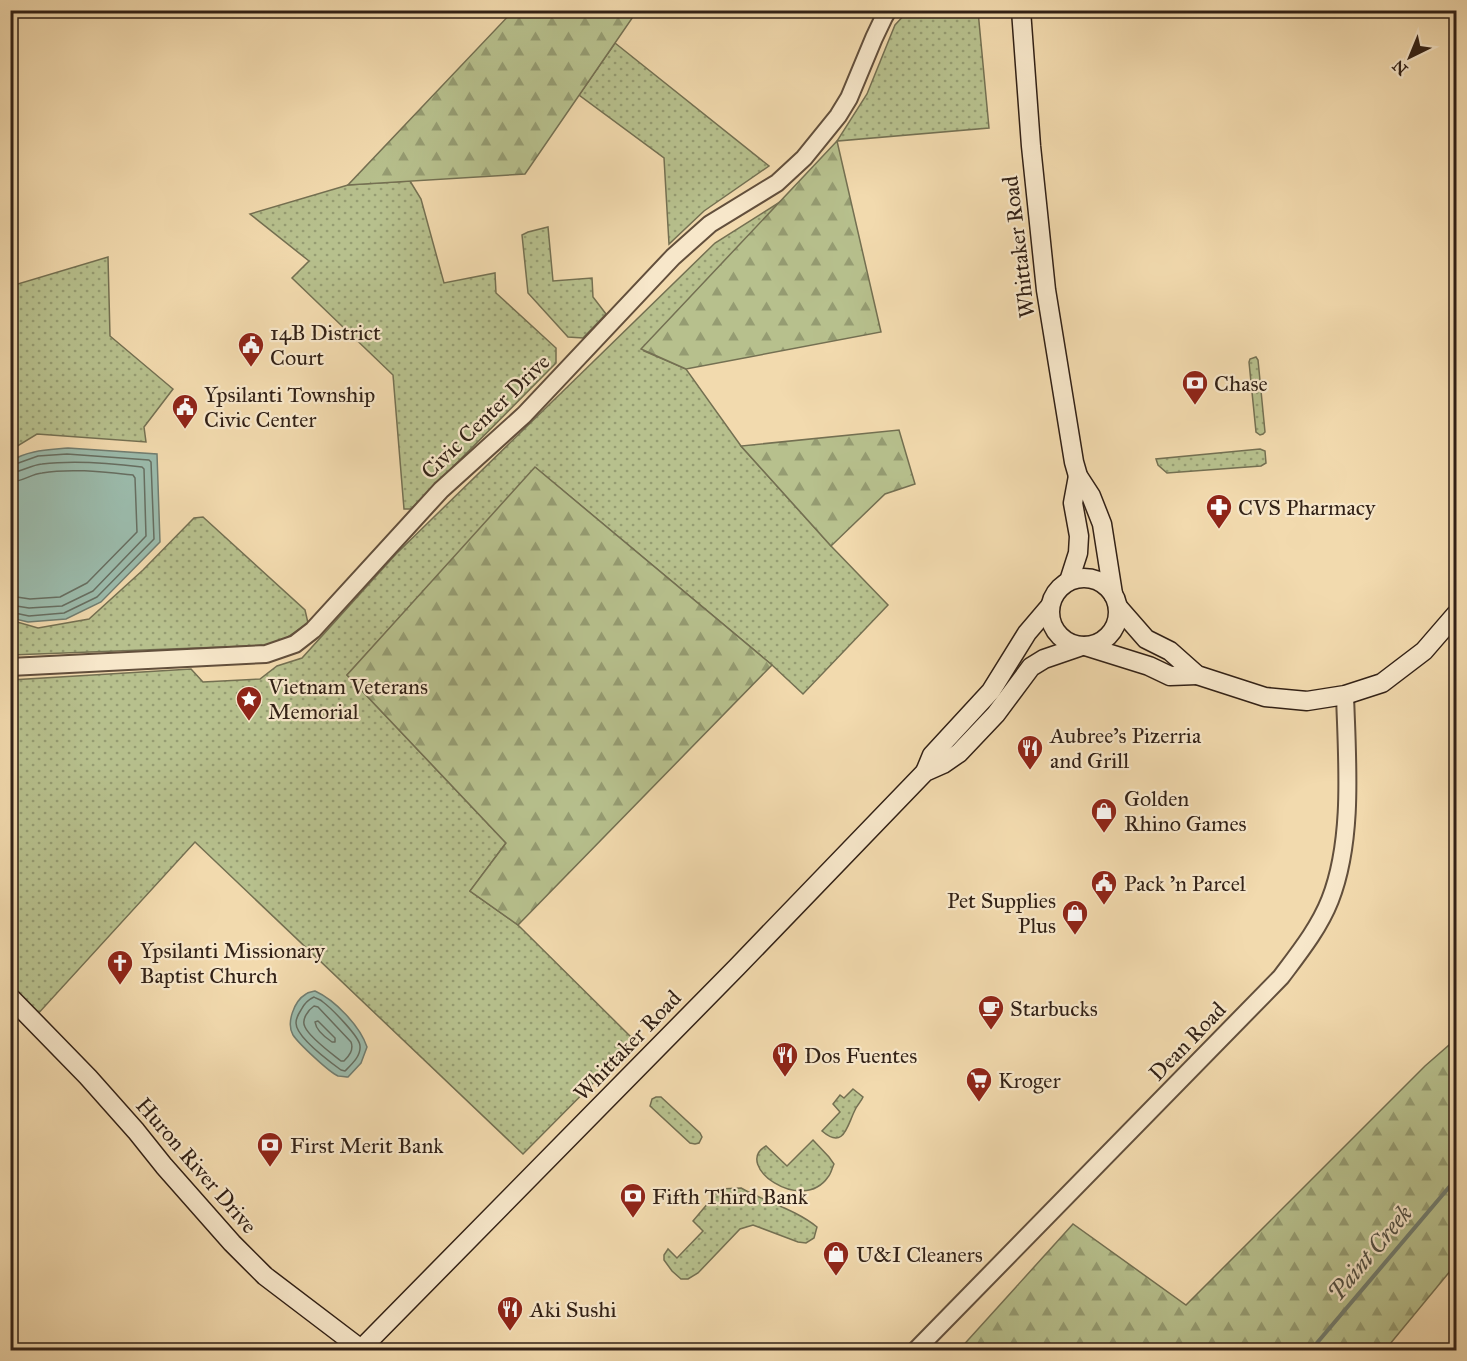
<svg xmlns="http://www.w3.org/2000/svg" width="1467" height="1361" font-family="'IM FELL Great Primer',serif">
	<style>
		.grass { fill: url(#grass-dots); stroke: #747052; stroke-width: 1.5 }
		.forest { fill: url(#forest-firs); stroke: #747052; stroke-width: 1.5 }
		.water { fill: #9bbbac; stroke: #717d70; stroke-width: 1.5 }
		.lines { fill: none; stroke-linecap: round; stroke-linejoin: round }
		.shore { stroke: #666e61; stroke-width: 1.5 }
		.stream { stroke: #717d70; stroke-width: 4 }
		.tertiary-casing { stroke: #624f3c; stroke-width: 20 }
		.secondary-casing { stroke: #322116; stroke-width: 21 }
		.tertiary { stroke: #f7e7ca; stroke-width: 16 }
		.secondary { stroke: #f7e7ca; stroke-width: 18 }
		.labels { text-anchor: middle; stroke-width: 4.5; stroke-linejoin: round; paint-order: stroke }
		.street-label { font-size: 22px; fill: #322116; stroke: #f7e7ca }
		.poi-label { font-size: 22px; fill: #322116; stroke: #f7e7ca; text-anchor: start }
		.water-label { font-size: 24px; font-style: italic; fill: #524f43; stroke: #f7e7ca }
	</style>
	<defs>
		<pattern id="grass-dots" width="8" height="8" patternUnits="userSpaceOnUse" patternTransform="scale(1.5)"><rect width="8" height="8" fill="#b7c08d"/><path d="M2 2h.1M6 6h.1" fill="none" stroke="#959c72" stroke-width="1.8" stroke-linecap="round"/></pattern>
		<pattern id="forest-firs" width="22" height="20" patternUnits="userSpaceOnUse" patternTransform="scale(1.5)"><rect width="22" height="20" fill="#b7c08d"/><path d="M5 1l3.5 6h-7zM16 11l3.5 6h-7z" fill="#959c72"/></pattern>
	</defs>
	<rect width="100%" height="100%" fill="#f2daae"/>
	<filter id="stains"><feTurbulence type="fractalNoise" baseFrequency=".00333" numOctaves="4"/><feColorMatrix values="0 0 0 0 .2 0 0 0 0 .09 0 0 0 0 .02 0 0 0 .5 -.17"/></filter>
	<radialGradient id="worn" r=".72"><stop offset=".6" stop-color="#630" stop-opacity="0"/><stop offset="1" stop-color="#630" stop-opacity=".3"/></radialGradient>
	<!-- grass -->
	<g class="grass">
		<polygon points="909,10 978,11 989,128 837,141 867,94 895,25"/>
		<polygon points="615,43 769,166 704,211 669,244 664,158 579,95"/>
		<polygon points="410,181 421,199 444,283 495,273 496,293 556,348 556,363 411,509 404,509 393,375 292,278 309,261 250,214 348,185"/>
		<polygon points="780,202 644,351 686,369 741,446 831,546 888,605 803,694 772,665 536,468 347,675 506,843 470,891 518,925 635,1041 523,1154 195,842 36,1016 11,989 11,680 191,669 203,682 260,679 277,666 302,658 396,554 715,243"/>
		<polygon points="548,227 553,281 592,278 593,297 606,314 583,338 568,337 528,293 522,235 528,232"/>
		<polygon points="108,257 110,336 173,389 144,427 146,442 37,434 11,450 11,286"/>
		<polygon points="1256,357 1258,360 1265,432 1263,434 1260,435 1256,432 1249,362 1250,359"/>
		<polygon points="1260,449 1265,451 1266,463 1261,466 1167,473 1158,465 1156,459"/>
		<polygon points="203,517 305,610 308,623 276,645 11,655 10,620 38,628 89,619 143,570 194,518"/>
		<path d="M853,1089l10,8c-2,5 -6,8 -8,13 -8,16 -11,40 -33,21l18,-19 -7,-8 7,-9 4,3z"/>
		<polygon points="656,1097 661,1097 700,1133 702,1137 699,1143 695,1144 690,1143 650,1106 652,1099"/>
		<path d="M813,1140l16,17 5,7c-2,4 -3,10 -6,13 -26,38 -96,-12 -62,-31l21,20z"/>
		<path d="M741,1188c24,14 54,21 76,39l-3,11 -8,5 -8,-1 -45,-17 -13,4 -42,44 -10,6h-7l-9,-8 -8,-11v-5l4,-6 9,9 26,-27 -10,-10 27,-32z"/>
	</g>
	<!-- forest -->
	<g class="forest">
		<polygon points="514,10 637,11 525,174 348,185"/>
		<polygon points="837,141 881,332 686,369 641,349"/>
		<polygon points="899,430 915,484 885,494 831,546 741,446"/>
		<polygon points="535,467 772,665 518,925 470,891 506,843 347,675"/>
		<polygon points="1456,1039 1456,1264 1385,1350 959,1350 1073,1224 1186,1305 1425,1066"/>
	</g>
	<!-- water -->
	<g class="water">
		<path d="M68,448l89,6 3,88 -59,60 -35,17 -38,3 -17,-4v-157c17,-11 37,-11 57,-13z"/>
		<path d="M315,991c20,9 45,35 52,56l-6,16 -13,14c-1,0 -9,-1 -10,-1 -9,-4 -39,-32 -45,-41 -7,-12 1,-34 13,-41 2,-2 6,-2 9,-3z"/>
	</g>
	<g class="lines">
		<!-- shore -->
		<g class="shore">
			<polyline points="10,466 38,456 67,454 149,460 151,462 154,539 97,597 64,613 29,616 10,612"/>
			<path d="M10,473c11,-1 21,-8 32,-9 33,-4 68,-1 100,3l2,2 2,67 -53,55 -31,15 -33,2 -19,-3"/>
			<path d="M10,482c12,0 21,-8 32,-9 29,-5 62,-1 91,2l2,3 2,54 -50,51 -27,14 -30,2 -20,-3"/>
			<path d="M314,997c3,2 6,2 9,5 8,6 37,35 37,44 1,10 -8,18 -15,25l-4,-1c-11,-8 -45,-33 -45,-47 0,-4 3,-10 5,-13 3,-6 6,-10 13,-13z"/>
			<path d="M314,1006l4,1 33,35c3,8 -2,14 -7,19h-3c-10,-8 -31,-23 -36,-34 -4,-7 3,-17 9,-21z"/>
			<path d="M318,1021l17,17v4h-3c-6,-4 -16,-12 -17,-20z"/>
		</g>
		<!-- stream -->
		<polyline class="stream" points="1311,1350 1456,1179"/>
		<!-- tertiary casing -->
		<g class="tertiary-casing">
			<g id="tertiary">
				<polyline points="10,667 266,654 295,644 313,630 441,490 524,415 673,257 710,224 777,183 804,158 838,116 849,98 874,38 884,17 888,10"/>
				<path d="M916,1350l365,-373c18,-24 38,-49 49,-77 24,-61 17,-140 15,-205"/>
			</g>
		</g>
		<!-- secondary casing -->
		<g class="secondary-casing">
			<g id="secondary">
				<polyline points="1021,10 1031,146 1046,290 1074,462 1078,476 1091,496 1102,524 1113,594"/>
				<circle cx="1084" cy="612" r="34"/>
				<polyline points="1069,581 1078,553 1079,536 1073,503 1078,476"/>
				<polyline points="1118,607 1146,639 1170,651 1197,675 1265,697 1307,701 1345,695 1382,683 1424,651 1456,614"/>
				<polyline points="1085,646 1149,666 1170,676 1197,675"/>
				<polyline points="925,772 932,755 991,691 1027,633 1050,606"/>
				<polyline points="10,997 88,1077 136,1131 164,1166 232,1243 265,1276 361,1349"/>
				<polyline points="360,1350 737,967 925,772 943,764 959,753 996,714 1031,667 1044,659 1079,647"/>
			</g>
		</g>
		<!-- tertiary -->
		<use href="#tertiary" class="tertiary"/>
		<!-- secondary -->
		<use href="#secondary" class="secondary"/>
	</g>
	<!-- icons -->
	<defs>
		<g id="civic-pin" transform="scale(1.35)"><path d="M0 17L-7.5 6A9.5 9.5 0 1 1 7.5 6Z" fill="#8f2418" stroke="#f7e7ca"/><path d="M-.6-6.5H3V-4.5H.6V-3L4-1V1h2V6H-6V1h2V-1L-.6-3ZM-1.2 2.5V6h2.4V2.5Z" fill="#fff"/></g>
		<g id="bank-pin" transform="scale(1.35)"><path d="M0 17L-7.5 6A9.5 9.5 0 1 1 7.5 6Z" fill="#8f2418" stroke="#f7e7ca"/><path d="M-6-4H6V4H-6ZM0-2.3a2.3 2.3 0 1 0 0 4.6a2.3 2.3 0 1 0 0-4.6Z" fill="#fff"/></g>
		<g id="pharmacy-pin" transform="scale(1.35)"><path d="M0 17L-7.5 6A9.5 9.5 0 1 1 7.5 6Z" fill="#8f2418" stroke="#f7e7ca"/><path d="M-2-6h4v4h4v4h-4v4h-4v-4h-4v-4h4Z" fill="#fff"/></g>
		<g id="sight-pin" transform="scale(1.35)"><path d="M0 17L-7.5 6A9.5 9.5 0 1 1 7.5 6Z" fill="#8f2418" stroke="#f7e7ca"/><path d="M0-6L1.8-2.2L6-1.7L2.9 1.2L3.7 5.4L0 3.3L-3.7 5.4L-2.9 1.2L-6-1.7L-1.8-2.2Z" fill="#fff"/></g>
		<g id="restaurant-pin" transform="scale(1.35)"><path d="M0 17L-7.5 6A9.5 9.5 0 1 1 7.5 6Z" fill="#8f2418" stroke="#f7e7ca"/><path d="M-5-6h1v4h1v-4h1v4h1v-4h1v5L-1.5 .5V6h-2V.5L-5-1ZM5-6V6H3V1.5H1.5Q1.5-4 5-6Z" fill="#fff"/></g>
		<g id="shop-pin" transform="scale(1.35)"><path d="M0 17L-7.5 6A9.5 9.5 0 1 1 7.5 6Z" fill="#8f2418" stroke="#f7e7ca"/><path d="M-5-2.5h2.3a2.7 3.5 0 0 1 5.4 0H5L5.5 6h-11ZM-1.5-2.5h3a1.5 2.3 0 0 0-3 0Z" fill="#fff"/></g>
		<g id="church-pin" transform="scale(1.35)"><path d="M0 17L-7.5 6A9.5 9.5 0 1 1 7.5 6Z" fill="#8f2418" stroke="#f7e7ca"/><path d="M-1.2-6h2.4v3.5h3.3v2.4h-3.3V6h-2.4V-.1h-3.3v-2.4h3.3Z" fill="#fff"/></g>
		<g id="cafe-pin" transform="scale(1.35)"><path d="M0 17L-7.5 6A9.5 9.5 0 1 1 7.5 6Z" fill="#8f2418" stroke="#f7e7ca"/><path d="M-5.5-4.5H6V0H3Q3 3.5 0 3.5H-2.5Q-5.5 3.5-5.5 0ZM3-3.2v2h1.7v-2ZM-6 4.5H4V6H-6Z" fill="#fff"/></g>
		<g id="supermarket-pin" transform="scale(1.35)"><path d="M0 17L-7.5 6A9.5 9.5 0 1 1 7.5 6Z" fill="#8f2418" stroke="#f7e7ca"/><path d="M-6-5.5h2.5l.6 2H6L4.5 2H-2.5L-4.4-4H-6ZM-1.5 3.2a1.3 1.3 0 1 0 .1 0ZM3 3.2a1.3 1.3 0 1 0 .1 0Z" fill="#fff"/></g>
	</defs>
	<g fill-rule="evenodd">
		<use href="#civic-pin" x="251" y="345"/>
		<use href="#bank-pin" x="1195" y="383"/>
		<use href="#civic-pin" x="185" y="407"/>
		<use href="#pharmacy-pin" x="1219" y="507"/>
		<use href="#sight-pin" x="249" y="699"/>
		<use href="#restaurant-pin" x="1030" y="748"/>
		<use href="#shop-pin" x="1104" y="811"/>
		<use href="#civic-pin" x="1104" y="883"/>
		<use href="#shop-pin" x="1075" y="913"/>
		<use href="#church-pin" x="120" y="963"/>
		<use href="#cafe-pin" x="991" y="1008"/>
		<use href="#restaurant-pin" x="785" y="1055"/>
		<use href="#supermarket-pin" x="979" y="1080"/>
		<use href="#bank-pin" x="270" y="1145"/>
		<use href="#bank-pin" x="633" y="1196"/>
		<use href="#shop-pin" x="836" y="1254"/>
		<use href="#restaurant-pin" x="510" y="1309"/>
	</g>
	<g class="labels">
		<!-- street labels -->
		<g class="street-label">
			<text transform="translate(1018 247) rotate(-97)" y="8">Whittaker Road</text>
			<text transform="translate(485 416) rotate(-44)" y="8">Civic Center Drive</text>
			<text transform="translate(1187 1041) rotate(-46)" y="8">Dean Road</text>
			<text transform="translate(627 1045) rotate(-46)" y="8">Whittaker Road</text>
			<text transform="translate(197 1165) rotate(49)" y="8">Huron River Drive</text>
		</g>
		<!-- poi labels -->
		<g class="poi-label">
			<text x="270" y="340">14B District<tspan x="270" dy="25">Court</tspan></text>
			<text x="1214" y="391">Chase</text>
			<text x="204" y="402">Ypsilanti Township<tspan x="204" dy="25">Civic Center</tspan></text>
			<text x="1238" y="515">CVS Pharmacy</text>
			<text x="268" y="694">Vietnam Veterans<tspan x="268" dy="25">Memorial</tspan></text>
			<text x="1050" y="743">Aubree's Pizerria<tspan x="1050" dy="25">and Grill</tspan></text>
			<text x="1124" y="806">Golden<tspan x="1124" dy="25">Rhino Games</tspan></text>
			<text x="1124" y="891">Pack 'n Parcel</text>
			<text x="1056" y="908" text-anchor="end">Pet Supplies<tspan x="1056" dy="25">Plus</tspan></text>
			<text x="140" y="958">Ypsilanti Missionary<tspan x="140" dy="25">Baptist Church</tspan></text>
			<text x="1010" y="1016">Starbucks</text>
			<text x="804" y="1063">Dos Fuentes</text>
			<text x="998" y="1088">Kroger</text>
			<text x="290" y="1153">First Merit Bank</text>
			<text x="652" y="1204">Fifth Third Bank</text>
			<text x="856" y="1262">U&amp;I Cleaners</text>
			<text x="530" y="1317">Aki Sushi</text>
		</g>
		<!-- water labels -->
		<g class="water-label">
			<text transform="translate(1370 1253) rotate(-50)" y="8">Paint Creek</text>
		</g>
	</g>
	<!-- margin -->
	<rect width="1467" height="1361" fill="none" stroke="#f2daae" stroke-width="36"/>
	<rect x="12" y="12" width="1443" height="1337" fill="none" stroke="#322116" stroke-width="3"/>
	<rect x="18" y="18" width="1431" height="1325" fill="none" stroke="#322116" stroke-width="1.5"/>
	<!-- north arrow -->
	<g transform="translate(1410 57) rotate(223)" stroke="#f7e7ca" stroke-width="4.5" paint-order="stroke">
	<path d="M0-4.5L10 22L0 15L-10 22Z" fill="#322116"/>
	<text y="-9" font-size="16" font-weight="bold" text-anchor="middle" fill="#322116">N</text>
	</g>
	<rect width="100%" height="100%" filter="url(#stains)"/>
	<rect width="100%" height="100%" fill="url(#worn)"/>
</svg>
